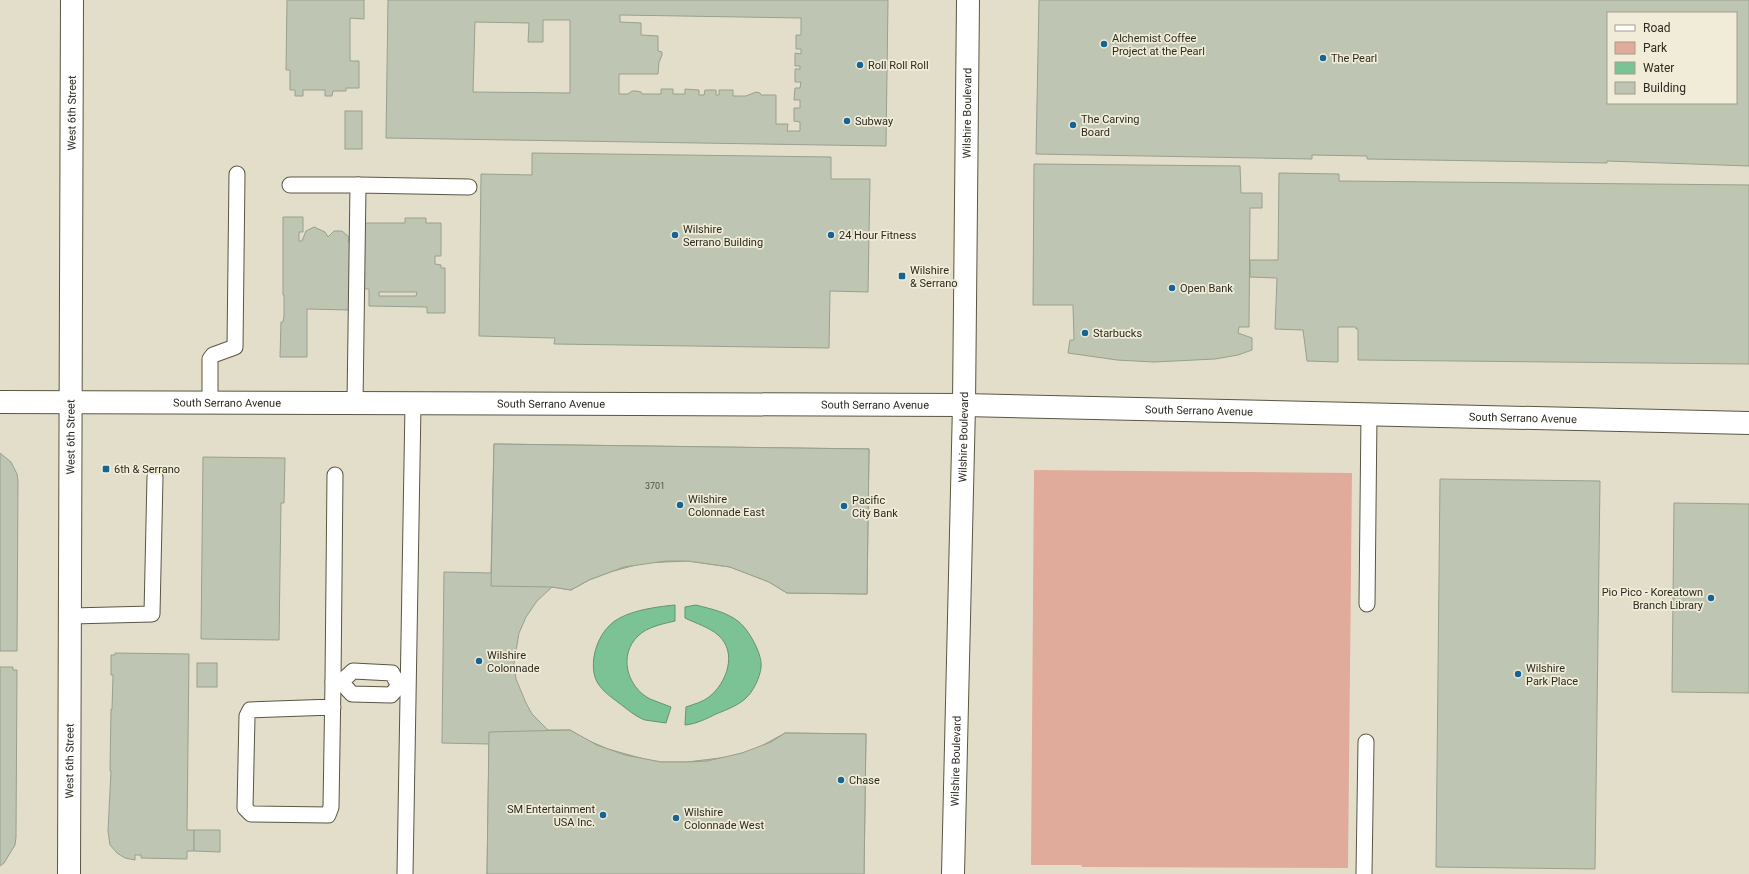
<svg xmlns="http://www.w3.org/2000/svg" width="1749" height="874" font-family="Roboto,sans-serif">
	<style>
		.green { fill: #e1ab9b }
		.water { fill: #7bc294; stroke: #639472 }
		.building { fill: #bec6b3; stroke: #98a08e; fill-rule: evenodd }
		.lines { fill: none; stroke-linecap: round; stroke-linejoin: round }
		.lane-casing { stroke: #5a5645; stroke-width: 17 }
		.street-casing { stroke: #5a5645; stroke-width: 24 }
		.secondary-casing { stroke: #5a5645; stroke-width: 24 }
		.primary-casing { stroke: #5a5645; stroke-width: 24 }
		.lane { stroke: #fff; stroke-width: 15 }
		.street { stroke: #fff; stroke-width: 22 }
		.secondary { stroke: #fff; stroke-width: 22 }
		.primary { stroke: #fff; stroke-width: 22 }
		.poi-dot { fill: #146496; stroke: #f0ecd7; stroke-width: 1.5 }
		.labels { text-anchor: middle; stroke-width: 3.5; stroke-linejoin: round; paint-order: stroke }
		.number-label { font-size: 9px; fill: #505146 }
		.poi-label { font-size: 11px; fill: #2c2a22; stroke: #f0ecd7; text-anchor: start }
		.street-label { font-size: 11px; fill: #2c2a22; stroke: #f0ecd7 }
	</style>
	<rect width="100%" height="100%" fill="#e3deca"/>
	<!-- green -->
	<polygon class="green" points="1034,470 1352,473 1348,868 1082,867 1081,865 1031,865"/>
	<!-- water -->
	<g class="water">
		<path d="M675,605v16c-13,3 -28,6 -37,15 -20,19 -11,51 12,63 7,3 14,5 21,8l-5,16c-7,-1 -14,-2 -21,-3 -9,-3 -18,-11 -26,-17 -8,-6 -21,-15 -24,-26 -5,-17 2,-39 14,-51 14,-15 46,-19 66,-21z"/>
		<path d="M696,605c15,4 31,7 43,17 10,8 24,33 22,46 -1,9 -8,24 -15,30 -7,7 -20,12 -30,16 -10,5 -20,10 -31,11l1,-18c8,-3 17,-5 23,-10 18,-14 29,-45 9,-62 -9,-8 -23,-12 -33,-17v-11z"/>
	</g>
	<!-- building -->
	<g class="building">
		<polygon points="287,0 364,0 364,19 350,18 350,61 359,61 359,88 346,88 346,91 333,91 332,96 325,96 325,90 303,90 303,96 295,96 295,90 290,90 290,70 286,70"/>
		<path d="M388,0h500l-2,146 -500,-8zM620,15l181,3v17h-5v14h5v5l-6,-1v13h5v3h-5v13h6l-1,6h-5l-1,12h6v8h-6v13l6,1v9h-13l1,-7h-12v-29h-15l-1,-2 -4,-1 -10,4h-13v-6h-14v5h-3v-5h-11l-1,5h-5v-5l-14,-1v5h-12v-5h-12v5h-19l-1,-2 -5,-1h-4l-4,3h-9v-20h39l1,-12 3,-7v-3l-4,-1v-15l-17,-1v-12l-21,-1zM543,20h27v73l-97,-1 2,-70 54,1 -1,19h15z"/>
		<path d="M1039,0h710v166l-142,-5v2l-240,-4v-3l-55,-1v4l-276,-5zM1608,13h128v90h-128z"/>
		<rect x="345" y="111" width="17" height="38"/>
		<polygon points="532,153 831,157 831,179 870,179 868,292 830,291 829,348 554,344 555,338 479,336 481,174 532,175"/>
		<polygon points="1034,164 1240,166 1241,193 1262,193 1262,208 1250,208 1249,327 1239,327 1238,333 1252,338 1252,350 1238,355 1215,359 1154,362 1117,360 1068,353 1070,340 1074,340 1073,305 1033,305"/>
		<polygon points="1279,173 1339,174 1339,181 1749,185 1749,364 1358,360 1358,329 1356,329 1356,327 1338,327 1338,362 1307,361 1303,330 1275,329 1277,278 1250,277 1250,260 1278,260"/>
		<polygon points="283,217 303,217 303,232 299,232 299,241 302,241 306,231 314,227 325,232 328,237 334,231 342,231 349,237 348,242 350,242 350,310 307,309 307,357 280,357 281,322 283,322 284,316 284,295 283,295"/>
		<path d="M405,218h21v5h15v33h-6v8l6,1v3h4v45h-18v-6l-58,-1v-17h-8l1,-66h43zM379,292h38l-1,4h-37z"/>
		<polygon points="494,444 869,449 867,594 787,593 769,582 730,567 688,561 643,563 610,572 589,580 571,590 552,587 537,601 526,617 519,633 514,663 516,679 526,703 532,714 548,730 570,730 587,740 608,749 644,759 661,762 687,762 728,757 756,749 785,733 866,734 864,874 487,874 489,744 442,743 443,657 444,572 491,573"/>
		<polygon points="494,444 869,449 867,594 787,593 769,582 730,567 688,561 666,561 624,567 589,580 571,590 552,587 491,586"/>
		<polygon points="0,453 11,462 17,474 18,481 17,651 0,651"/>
		<polygon points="203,457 285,458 284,503 281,503 279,640 201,639"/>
		<polygon points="1440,479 1600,481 1595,869 1436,867"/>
		<polygon points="1674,503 1749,504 1749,693 1672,692"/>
		<polygon points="115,653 189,654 187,830 194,830 194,851 187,851 187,859 141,858 141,855 135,855 135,860 125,858 117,853 110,845 108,831 111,771 110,771 111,709 112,709 113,675 111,675 111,655 115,655"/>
		<rect x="197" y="663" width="20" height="24"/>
		<polygon points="0,667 13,667 13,670 17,670 16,837 15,845 4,863 0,866"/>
		<polygon points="570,730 597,745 625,755 661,762 687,762 707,761 742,753 771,742 785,733 866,734 864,874 487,874 489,732"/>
		<polygon points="194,830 220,830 220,852 194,851"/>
	</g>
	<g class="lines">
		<!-- lane casing -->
		<g class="lane-casing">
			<g id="lane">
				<polyline points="290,185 358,185"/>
				<polyline points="210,404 210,359 213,355 235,347 237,174"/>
				<polyline points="355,404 358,185 469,187"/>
				<polyline points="1367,604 1369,414"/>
				<polyline points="71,616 152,614 155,477"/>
				<polyline points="333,682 335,475"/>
				<polyline points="341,682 352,694 391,695 399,686"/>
				<polyline points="333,707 250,710 247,716 245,808 251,814 328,815 331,807 333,682 341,682 353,671 392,673 399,686"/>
				<polyline points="405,874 413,404"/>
				<polyline points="1364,874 1366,742"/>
			</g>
		</g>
		<!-- street casing -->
		<g class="street-casing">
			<g id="street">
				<path id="s1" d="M0,402l964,3 785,18"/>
			</g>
		</g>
		<!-- secondary casing -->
		<g class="secondary-casing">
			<g id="secondary">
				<path id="s2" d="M69,874l3,-874"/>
			</g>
		</g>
		<!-- primary casing -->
		<g class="primary-casing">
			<g id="primary">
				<path id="s3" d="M953,874l11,-469 4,-405"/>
			</g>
		</g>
		<!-- lane -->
		<use href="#lane" class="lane"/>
		<!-- street -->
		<use href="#street" class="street"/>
		<!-- secondary -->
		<use href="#secondary" class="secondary"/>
		<!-- primary -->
		<use href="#primary" class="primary"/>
	</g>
	<!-- markers -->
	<g class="poi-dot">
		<circle cx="1104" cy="44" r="4"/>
		<circle cx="1323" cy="58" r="4"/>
		<circle cx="860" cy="65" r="4"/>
		<circle cx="847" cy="121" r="4"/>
		<circle cx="1073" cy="125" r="4"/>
		<circle cx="675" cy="235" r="4"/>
		<circle cx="831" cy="235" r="4"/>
		<rect x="898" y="272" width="8" height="8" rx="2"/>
		<circle cx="1172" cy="288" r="4"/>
		<circle cx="1085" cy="333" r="4"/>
		<rect x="102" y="465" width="8" height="8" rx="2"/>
		<circle cx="680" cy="505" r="4"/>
		<circle cx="844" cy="506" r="4"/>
		<circle cx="1711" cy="598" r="4"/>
		<circle cx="479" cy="661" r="4"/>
		<circle cx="1518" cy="674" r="4"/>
		<circle cx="841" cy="780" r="4"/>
		<circle cx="603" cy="815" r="4"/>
		<circle cx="676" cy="818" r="4"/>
	</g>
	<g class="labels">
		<!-- number labels -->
		<g class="number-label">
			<text x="655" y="489">3701</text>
		</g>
		<!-- poi labels -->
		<g class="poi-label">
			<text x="1112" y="42">Alchemist Coffee<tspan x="1112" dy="13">Project at the Pearl</tspan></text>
			<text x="1331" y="62">The Pearl</text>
			<text x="868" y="69">Roll Roll Roll</text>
			<text x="1081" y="123">The Carving<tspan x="1081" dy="13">Board</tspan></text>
			<text x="855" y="125">Subway</text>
			<text x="683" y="233">Wilshire<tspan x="683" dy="13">Serrano Building</tspan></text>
			<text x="839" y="239">24 Hour Fitness</text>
			<text x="910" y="274">Wilshire<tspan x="910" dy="13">&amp; Serrano</tspan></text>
			<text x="1180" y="292">Open Bank</text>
			<text x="1093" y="337">Starbucks</text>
			<text x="114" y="473">6th &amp; Serrano</text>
			<text x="688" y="503">Wilshire<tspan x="688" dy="13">Colonnade East</tspan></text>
			<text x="852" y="504">Pacific<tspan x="852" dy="13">City Bank</tspan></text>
			<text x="1703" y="596" text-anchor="end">Pio Pico - Koreatown<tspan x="1703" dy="13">Branch Library</tspan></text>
			<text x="487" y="659">Wilshire<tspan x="487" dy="13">Colonnade</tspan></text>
			<text x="1526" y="672">Wilshire<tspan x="1526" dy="13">Park Place</tspan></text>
			<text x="849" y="784">Chase</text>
			<text x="595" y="813" text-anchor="end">SM Entertainment<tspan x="595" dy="13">USA Inc.</tspan></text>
			<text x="684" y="816">Wilshire<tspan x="684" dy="13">Colonnade West</tspan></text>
		</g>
		<!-- street labels -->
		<g class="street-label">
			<text dy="4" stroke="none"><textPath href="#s2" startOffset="761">West 6th Street</textPath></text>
			<text dy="4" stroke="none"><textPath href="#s3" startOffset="761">Wilshire Boulevard</textPath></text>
			<text dy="4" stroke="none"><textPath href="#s1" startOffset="227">South Serrano Avenue</textPath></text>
			<text dy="4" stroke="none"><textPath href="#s1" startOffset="551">South Serrano Avenue</textPath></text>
			<text dy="4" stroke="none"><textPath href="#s1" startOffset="875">South Serrano Avenue</textPath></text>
			<text dy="4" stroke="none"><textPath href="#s1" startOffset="1199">South Serrano Avenue</textPath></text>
			<text dy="4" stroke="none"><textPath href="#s1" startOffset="1523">South Serrano Avenue</textPath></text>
			<text dy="4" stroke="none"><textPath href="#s2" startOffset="437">West 6th Street</textPath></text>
			<text dy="4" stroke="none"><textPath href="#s3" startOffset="437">Wilshire Boulevard</textPath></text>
			<text dy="4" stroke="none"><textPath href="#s2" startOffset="113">West 6th Street</textPath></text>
			<text dy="4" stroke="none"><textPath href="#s3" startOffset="113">Wilshire Boulevard</textPath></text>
		</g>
	</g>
	<!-- legend -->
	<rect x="1607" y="12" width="130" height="92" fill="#f0ecd7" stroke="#a29e8f"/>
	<rect x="1615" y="25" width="20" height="6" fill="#ffffff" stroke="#a29e8f"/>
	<text x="1643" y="32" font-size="12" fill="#2c2a22">Road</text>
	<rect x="1615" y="42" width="20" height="12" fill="#e1ab9b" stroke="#a29e8f"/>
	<text x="1643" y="52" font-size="12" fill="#2c2a22">Park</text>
	<rect x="1615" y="62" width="20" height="12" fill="#7bc294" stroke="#a29e8f"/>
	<text x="1643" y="72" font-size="12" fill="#2c2a22">Water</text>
	<rect x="1615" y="82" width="20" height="12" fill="#bec6b3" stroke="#a29e8f"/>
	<text x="1643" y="92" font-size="12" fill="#2c2a22">Building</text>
</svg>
